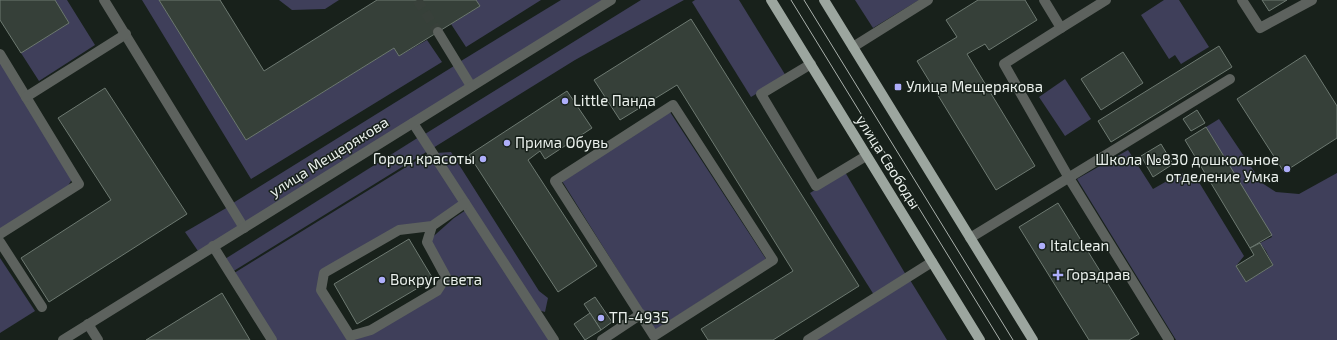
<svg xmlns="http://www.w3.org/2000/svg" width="1337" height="340" font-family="'Exo 2',sans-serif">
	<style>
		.green { fill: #3f3f5a }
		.building { fill: #364039; stroke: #6d7971 }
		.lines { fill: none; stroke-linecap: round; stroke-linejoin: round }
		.minor-tunnel { stroke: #38403a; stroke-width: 10; stroke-dasharray: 10 5; stroke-linecap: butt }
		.minor { stroke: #5d625e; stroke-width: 10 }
		.major { stroke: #9ca69f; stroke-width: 10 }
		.tram { stroke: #aab1ac; stroke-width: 1 }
		.poi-dot { fill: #aeaefa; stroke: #18211b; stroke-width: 1.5 }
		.labels { text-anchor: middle; stroke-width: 3; stroke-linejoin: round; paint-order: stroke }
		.poi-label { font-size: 15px; fill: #eaf0ec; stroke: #18211b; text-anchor: start }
		.street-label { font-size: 15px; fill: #eaf0ec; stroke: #18211b }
	</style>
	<rect width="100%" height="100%" fill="#18211b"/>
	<!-- green -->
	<g class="green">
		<polygon points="55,0 67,0 95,45 39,81 21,53 69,23"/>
		<polygon points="142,0 159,0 246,140 394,48 399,56 427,40 442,62 251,179"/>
		<polygon points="279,0 339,0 325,9 292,10"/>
		<polygon points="476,0 541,0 466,47 451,24 480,6"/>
		<polygon points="561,0 604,0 473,81 461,61"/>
		<polygon points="641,0 684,0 575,60 433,148 425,134"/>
		<polygon points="695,0 739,0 786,76 751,97 692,2"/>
		<polygon points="855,0 919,0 873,28"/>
		<polygon points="1164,0 1179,0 1209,47 1181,64 1175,55 1169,59 1141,15"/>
		<polygon points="0,62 72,179 68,186 0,229"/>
		<polygon points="454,66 467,86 245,223 233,203"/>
		<polygon points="1065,79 1091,119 1065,136 1039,97"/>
		<polygon points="670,112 766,259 655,330 562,181"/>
		<polygon points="1219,119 1262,183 1276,192 1299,194 1337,173 1337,340 1176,340 1077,179 1128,150 1153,189 1181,173 1197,179 1244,256 1236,266 1246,282 1273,265 1266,251 1260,243 1272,237 1206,127"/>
		<polygon points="419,137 428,151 232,272 225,259"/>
		<polygon points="432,151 465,203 432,226 399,230 324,273 321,290 350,336 437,291 446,277 427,242 454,218 469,208 554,340 272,340 231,275"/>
		<polygon points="451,152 539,291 548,298 545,312 538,310 436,153"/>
		<polygon points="845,172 906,275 874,295 810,193"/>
		<polygon points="228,207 240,226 198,251 185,232"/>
		<polygon points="0,258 35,311 0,333"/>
		<polygon points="910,280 947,340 808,340"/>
	</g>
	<!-- building -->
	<g class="building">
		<polygon points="0,0 55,0 69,23 21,53 0,20"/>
		<polygon points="159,0 220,0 264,71 377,0 476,0 480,6 399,56 394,48 246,140"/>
		<polygon points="978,0 1025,0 1037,20 989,50 985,44 967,54 1035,166 996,190 917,61 957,37 946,20"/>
		<polygon points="1262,0 1287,0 1269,11"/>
		<polygon points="691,19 859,286 773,340 708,340 701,329 793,271 677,85 620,120 594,80"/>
		<polygon points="1219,46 1232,67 1111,142 1098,121"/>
		<polygon points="1123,52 1143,83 1101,110 1081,79"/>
		<polygon points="1305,55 1337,106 1337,138 1284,172 1237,99"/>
		<polygon points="105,88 187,214 49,302 21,258 111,200 58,118"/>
		<polygon points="567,91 592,128 545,159 540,151 528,160 597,266 558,292 469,155"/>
		<polygon points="1197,110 1205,123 1191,131 1183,119"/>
		<polygon points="1206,127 1272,235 1250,248 1185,140"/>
		<polygon points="1161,144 1173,164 1153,177 1141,156"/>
		<polygon points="1058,203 1139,334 1129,340 1089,340 1019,227"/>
		<polygon points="409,239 433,279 357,324 334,284"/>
		<polygon points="1260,243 1273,265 1246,282 1236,266 1254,255 1250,248"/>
		<polygon points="222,293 250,340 146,340"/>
		<polygon points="595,297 612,322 601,330 584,304"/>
		<polygon points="590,313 601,330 585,340 574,324"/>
	</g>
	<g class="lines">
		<!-- minor-tunnel -->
		<polyline class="minor-tunnel" points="417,0 438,32"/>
		<!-- minor -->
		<g class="minor">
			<polyline points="104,0 244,228"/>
			<polyline points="1044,0 1061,28 1004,64 1069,178 1169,340"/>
			<polyline points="1242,0 1260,28 1312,0"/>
			<polyline points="1061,28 1106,0"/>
			<polyline points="438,32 471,86"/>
			<polyline points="853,47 928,0"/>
			<polyline points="0,54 79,184 0,234"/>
			<polyline points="811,64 761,94 816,186 866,156"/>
			<polyline points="26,97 126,34"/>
			<polygon points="673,105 773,260 654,336 555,181"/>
			<polyline points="413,123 554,340"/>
			<polyline points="432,226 399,230 324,273 321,290 350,336 371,330 437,291 446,277 427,242 432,226 465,203"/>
			<polyline points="970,238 1230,79"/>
			<polyline points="0,242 42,307"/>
			<polyline points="213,246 272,340"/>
			<polyline points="88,324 98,340"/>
			<polyline points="63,340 611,0"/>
			<polyline points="602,340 641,314"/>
			<polyline points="808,340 932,262"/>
		</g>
		<!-- major -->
		<g class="major">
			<polyline points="771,0 980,340"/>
			<polyline points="824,0 1033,340"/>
		</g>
		<!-- tram -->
		<g class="tram">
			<polyline points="791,0 1000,340"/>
			<polyline points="804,0 1013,340"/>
		</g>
	</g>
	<!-- markers -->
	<g class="poi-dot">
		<rect x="894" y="83" width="8" height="8" rx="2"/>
		<circle cx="565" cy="101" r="4"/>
		<circle cx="507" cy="143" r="4"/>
		<circle cx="483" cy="159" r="4"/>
		<circle cx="1287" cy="169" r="4"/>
		<circle cx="1042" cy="246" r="4"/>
		<path d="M1056 269h4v4h4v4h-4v4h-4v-4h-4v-4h4z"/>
		<circle cx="382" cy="280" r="4"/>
		<circle cx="601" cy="318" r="4"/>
	</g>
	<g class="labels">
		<!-- poi labels -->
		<g class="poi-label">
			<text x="906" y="92">Улица Мещерякова</text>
			<text x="573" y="106">Little Панда</text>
			<text x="515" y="148">Прима Обувь</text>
			<text x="475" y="164" text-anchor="end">Город красоты</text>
			<text x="1279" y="165" text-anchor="end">Школа №830 дошкольное<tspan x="1279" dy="17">отделение Умка</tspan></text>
			<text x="1050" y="251">Italclean</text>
			<text x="1066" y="280">Горздрав</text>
			<text x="390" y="285">Вокруг света</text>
			<text x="609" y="323">ТП-4935</text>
		</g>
		<!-- street labels -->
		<g class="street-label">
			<text transform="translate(329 157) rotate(-32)" y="5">улица Мещерякова</text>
			<text transform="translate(888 162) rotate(58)" y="5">улица Свободы</text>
		</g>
	</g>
</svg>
